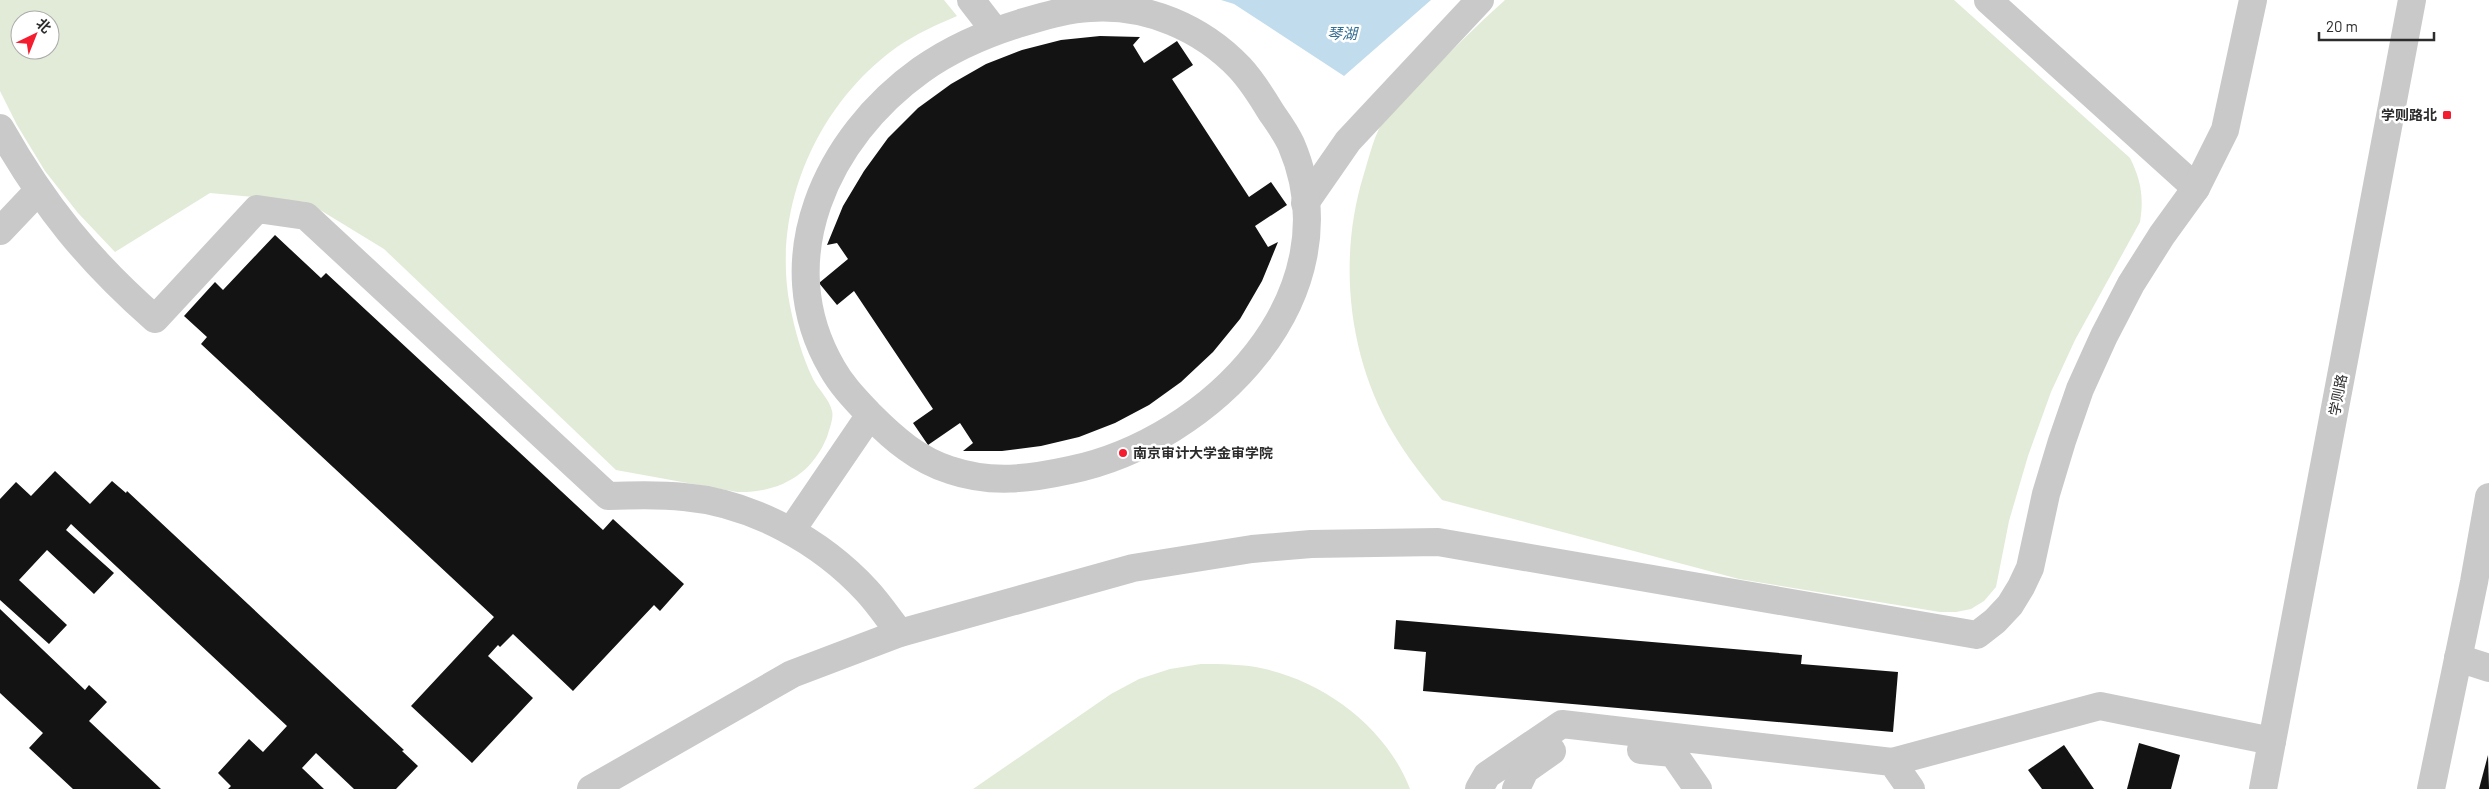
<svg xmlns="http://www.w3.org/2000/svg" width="2489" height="789" font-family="Barlow,'Noto Sans SC',sans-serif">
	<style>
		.green { fill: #e2ebd7; fill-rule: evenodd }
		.water { fill: #c1dded }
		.building { fill: #131313 }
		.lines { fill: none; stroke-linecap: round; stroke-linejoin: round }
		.minor { stroke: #c9c9c9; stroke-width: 28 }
		.poi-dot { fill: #f31d2f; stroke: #fff; stroke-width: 2 }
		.labels { text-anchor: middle; stroke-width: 5; stroke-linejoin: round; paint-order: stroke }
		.poi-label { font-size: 14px; font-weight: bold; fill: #2c2c2c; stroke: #fff; text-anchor: end }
		.street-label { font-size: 14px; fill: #2c2c2c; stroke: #fff }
		.water-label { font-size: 15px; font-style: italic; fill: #346f93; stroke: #fff }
	</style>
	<rect width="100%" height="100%" fill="#fff"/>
	<!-- green -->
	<g class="green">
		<path d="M0,0h944l13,16c-21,9 -41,18 -60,31 -80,57 -126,162 -107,259 5,25 12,50 23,73 5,10 17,21 19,32 2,7 -3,19 -5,26 -16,39 -49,56 -90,55l-121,-22 -232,-221 -77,-47 -97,-9 -95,59 -37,-39 -33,-42 -28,-46 -17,-34zM20,20h30v30h-30z"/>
		<path d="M1505,0h449l176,158c11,22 14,39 10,64l-65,118 -24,52 -23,64 -19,65 -13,66 -12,14 -13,8 -15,3h-16l-201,-33 -297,-79c-18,-22 -35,-43 -49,-67 -45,-76 -55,-173 -30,-256 6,-19 11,-44 23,-60 8,-13 24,-24 35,-35 27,-28 55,-56 84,-82z"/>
		<path d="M1201,664c21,0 43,0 64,5 62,14 122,60 145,120h-437l138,-95 28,-15 31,-10z"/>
	</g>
	<!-- water -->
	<polygon class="water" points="1221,0 1431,0 1344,76 1234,4"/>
	<!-- building -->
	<g class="building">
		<polygon points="1100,36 1140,37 1133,45 1144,63 1177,41 1193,65 1172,79 1249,197 1271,182 1287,205 1255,226 1268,247 1278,242 1262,281 1240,319 1213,352 1181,382 1149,405 1115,423 1079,437 1041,446 1002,451 963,451 973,443 960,423 928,445 913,423 933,409 854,291 837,305 819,283 848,259 837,243 827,245 843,206 864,171 888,138 918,108 951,84 986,64 1022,50 1061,40"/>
		<polygon points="275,235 321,278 326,273 603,530 613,519 684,584 660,611 654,605 573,691 513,634 500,647 498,645 488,656 533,698 472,763 411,706 494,617 201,344 207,337 184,316 215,282 223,290"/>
		<polygon points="55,471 90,504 112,481 126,493 127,491 404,750 402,751 418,766 396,789 354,789 316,753 302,768 324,789 228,789 231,786 218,773 249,739 263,752 287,726 71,524 66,530 114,573 94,594 47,550 19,580 67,625 49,644 0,600 0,499 16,482 31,496"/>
		<polygon points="0,609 85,690 89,685 107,702 89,721 161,789 73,789 29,748 43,733 0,693"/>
		<polygon points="1396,620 1802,655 1801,664 1898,672 1893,732 1423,691 1426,652 1394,649"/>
		<polygon points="2139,743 2180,755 2171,789 2127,789"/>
		<polygon points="2064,745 2094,789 2042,789 2028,770"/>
		<polygon points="2488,755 2489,789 2479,789"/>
	</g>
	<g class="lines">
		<!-- minor -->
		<g class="minor">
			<polyline points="971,0 995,31"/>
			<polyline points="1988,0 2196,188"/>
			<path d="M0,128c44,78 88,132 155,191l102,-110 49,7 302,280c25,-1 50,-2 76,1 68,6 137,44 183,94 12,13 22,28 33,42"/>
			<polyline points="1305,203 1348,141 1480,0"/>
			<polyline points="0,231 38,191"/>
			<path d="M791,531l79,-116c-14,-15 -28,-29 -38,-47 -63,-108 -5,-231 89,-298 31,-22 66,-37 103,-48 21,-6 44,-13 66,-14 57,-4 112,20 150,60 12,13 22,29 31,44 7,10 15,21 20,32 65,151 -81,297 -221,326 -41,9 -79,14 -120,0 -32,-10 -56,-31 -80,-55"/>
			<polyline points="2458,658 2489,668"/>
			<polyline points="1641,750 1673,753 1698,789"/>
			<polyline points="1892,762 2100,706 2272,741"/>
			<polyline points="591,789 792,674 900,633 1133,568 1252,549 1311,544 1438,542 1977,635 1995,621 2010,605 2021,587 2030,568 2046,494 2062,441 2080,389 2104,336 2131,284 2162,235 2196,188 2225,130 2253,0"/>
			<polyline points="1479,789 1487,775 1562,724 1892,762 1911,789"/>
			<polyline points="1516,789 1525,770 1552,751"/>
			<polyline points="2263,789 2412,0"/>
			<polyline points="2431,789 2474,582 2489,497"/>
		</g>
	</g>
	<!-- markers -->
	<g class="poi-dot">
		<rect x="2442" y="110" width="10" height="10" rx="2.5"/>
		<circle cx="1123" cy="453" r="5"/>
	</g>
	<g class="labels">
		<!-- poi labels -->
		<g class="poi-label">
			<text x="2437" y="120">学则路北</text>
			<text x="1133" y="458" text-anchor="start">南京审计大学金审学院</text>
		</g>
		<!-- street labels -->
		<g class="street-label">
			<text transform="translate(2338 395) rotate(-79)" y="5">学则路</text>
		</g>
		<!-- water labels -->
		<g class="water-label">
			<text x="1342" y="39">琴湖</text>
		</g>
	</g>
	<!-- north arrow -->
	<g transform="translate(35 35) rotate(43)"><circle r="24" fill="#ffffff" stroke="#ababab"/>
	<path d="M0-4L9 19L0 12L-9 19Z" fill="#f31d2f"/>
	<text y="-8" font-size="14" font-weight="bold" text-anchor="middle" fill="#2c2c2c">北</text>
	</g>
	<!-- scale -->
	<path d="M2319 32v8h115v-8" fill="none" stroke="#2c2c2c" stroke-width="2.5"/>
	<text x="2326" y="32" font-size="15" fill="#2c2c2c" stroke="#ffffff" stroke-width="4" paint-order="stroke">20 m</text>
</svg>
